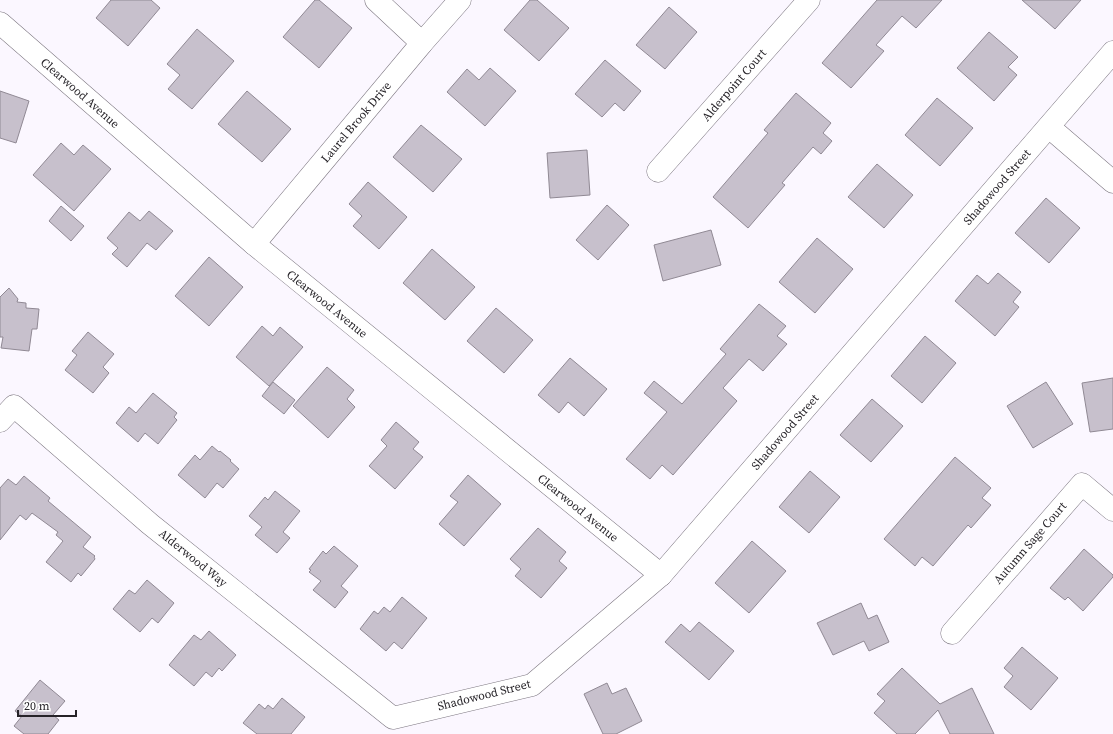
<svg xmlns="http://www.w3.org/2000/svg" width="1113" height="734" font-family="'Source Serif 4',serif">
	<style>
		.building { fill: #c7c0cc; stroke: #908994 }
		.lines { fill: none; stroke-linecap: round; stroke-linejoin: round }
		.minor-casing { stroke: #7d7781; stroke-width: 23 }
		.minor { stroke: #fff; stroke-width: 22 }
		.labels { text-anchor: middle; stroke-width: 3.5; stroke-linejoin: round; paint-order: stroke }
		.street-label { font-size: 12px; fill: #262328; stroke: #fff }
	</style>
	<rect width="100%" height="100%" fill="#fbf7ff"/>
	<!-- building -->
	<g class="building">
		<polygon points="111,0 151,0 160,8 128,46 96,18"/>
		<polygon points="315,0 319,0 352,28 319,68 283,37"/>
		<polygon points="530,0 537,0 569,28 539,61 504,30"/>
		<polygon points="877,0 942,0 916,28 902,16 876,45 884,51 851,88 822,63"/>
		<polygon points="1022,0 1081,0 1055,29"/>
		<polygon points="669,7 697,32 665,69 636,45"/>
		<polygon points="197,29 234,61 192,109 168,89 180,75 167,64"/>
		<polygon points="989,32 1018,57 1008,67 1017,75 994,101 957,68"/>
		<polygon points="605,60 641,91 624,111 615,103 602,117 575,94"/>
		<polygon points="490,68 516,91 485,126 447,92 467,69 479,80"/>
		<polygon points="0,91 29,101 16,143 0,138"/>
		<polygon points="247,91 291,129 262,162 218,124"/>
		<polygon points="796,93 831,123 823,133 832,141 821,154 813,147 782,183 785,185 748,228 713,197 768,133 764,130"/>
		<polygon points="937,98 973,128 940,166 905,135"/>
		<polygon points="421,125 462,159 433,192 393,157"/>
		<polygon points="61,143 74,155 83,145 111,169 74,211 33,175"/>
		<polygon points="587,150 590,195 550,198 547,153"/>
		<polygon points="877,164 913,195 884,228 848,197"/>
		<polygon points="368,182 407,217 379,249 353,226 362,216 349,204"/>
		<polygon points="1046,198 1080,228 1049,263 1015,233"/>
		<polygon points="607,205 629,225 598,260 576,240"/>
		<polygon points="61,206 84,226 71,241 49,221"/>
		<polygon points="149,211 173,231 156,250 147,243 127,267 112,254 118,248 107,238 129,212 140,221"/>
		<polygon points="711,230 721,265 663,281 654,245"/>
		<polygon points="817,238 853,269 815,313 779,282"/>
		<polygon points="432,249 475,287 445,320 403,283"/>
		<polygon points="209,257 243,287 209,326 175,296"/>
		<polygon points="998,273 1021,292 1013,302 1019,307 995,336 955,301 977,275 988,284"/>
		<polygon points="9,288 18,299 17,302 26,303 26,308 39,309 37,329 32,329 29,351 1,348 3,337 0,337 0,297"/>
		<polygon points="759,304 786,326 777,336 787,344 763,371 749,359 723,388 737,401 673,475 662,465 650,479 626,459 667,412 644,393 654,381 682,404 726,354 720,349"/>
		<polygon points="496,308 533,340 504,373 467,341"/>
		<polygon points="262,326 273,336 280,327 303,347 269,386 236,357"/>
		<polygon points="88,332 114,354 103,367 109,373 93,393 65,370 77,355 72,351"/>
		<polygon points="925,336 956,363 922,403 891,376"/>
		<polygon points="570,358 607,389 584,416 568,402 559,413 538,395"/>
		<polygon points="327,367 354,390 347,399 355,407 328,438 293,406"/>
		<polygon points="1113,378 1113,429 1090,432 1082,383"/>
		<polygon points="273,382 295,400 284,414 262,396"/>
		<polygon points="1046,382 1073,424 1033,448 1007,406"/>
		<polygon points="153,393 177,413 174,417 177,420 158,444 145,433 138,442 116,423 129,407 136,413"/>
		<polygon points="872,399 903,426 871,462 840,435"/>
		<polygon points="396,422 419,442 413,449 423,457 395,489 369,466 387,446 381,440"/>
		<polygon points="212,446 219,452 220,451 231,460 230,461 239,469 223,488 217,483 205,498 178,475 195,455 200,460"/>
		<polygon points="955,457 991,488 982,498 991,505 971,528 968,525 933,566 922,557 915,566 884,539"/>
		<polygon points="810,471 840,497 809,533 779,507"/>
		<polygon points="468,475 501,504 464,546 439,524 458,502 450,496"/>
		<polygon points="24,476 50,498 48,501 91,537 83,547 95,556 94,557 95,559 81,576 78,573 71,582 46,562 63,541 56,535 58,532 32,513 26,520 20,515 0,540 0,488 8,479 16,485"/>
		<polygon points="275,491 300,511 283,532 290,538 277,553 255,535 262,527 249,516 265,497 268,500"/>
		<polygon points="538,528 566,552 559,561 567,568 541,598 515,576 521,569 510,559"/>
		<polygon points="752,541 786,571 749,613 715,583"/>
		<polygon points="334,546 358,566 341,586 348,592 335,608 313,590 321,581 309,572 311,570 309,569 323,551 326,554"/>
		<polygon points="1084,549 1113,575 1113,577 1083,611 1068,597 1065,600 1050,588"/>
		<polygon points="147,580 174,603 158,623 152,618 140,632 113,609 129,590 135,594"/>
		<polygon points="402,597 427,618 402,649 394,642 386,651 360,629 374,611 378,614 384,607 390,612"/>
		<polygon points="861,603 868,619 877,615 889,642 869,651 864,641 833,655 817,623"/>
		<polygon points="699,622 734,651 709,680 665,642 681,624 690,632"/>
		<polygon points="209,631 236,655 222,671 219,668 212,677 206,672 194,686 169,665 194,635 201,640"/>
		<polygon points="1022,647 1058,678 1031,710 1004,687 1013,676 1004,668"/>
		<polygon points="902,668 940,704 972,688 994,734 950,734 938,710 915,734 897,734 874,713 885,701 877,694"/>
		<polygon points="40,680 65,701 53,715 59,720 48,734 24,734 14,726 22,716 15,711"/>
		<polygon points="607,683 612,694 626,688 642,721 616,734 603,734 584,694"/>
		<polygon points="282,698 305,717 291,734 257,734 243,723 259,704 265,709 268,705 273,709"/>
	</g>
	<g class="lines">
		<!-- minor casing -->
		<g class="minor-casing">
			<g id="minor">
				<polyline points="376,0 422,43"/>
				<polyline points="0,23 254,244 661,575"/>
				<polyline points="1049,127 1113,182"/>
				<polyline points="658,171 809,0"/>
				<polyline points="254,244 422,43 460,0"/>
				<polyline points="0,421 14,406 150,524 393,718 532,685 661,575 1113,52"/>
				<polyline points="952,633 1082,484 1113,510"/>
			</g>
		</g>
		<!-- minor -->
		<use href="#minor" class="minor"/>
	</g>
	<g class="labels">
		<!-- street labels -->
		<g class="street-label">
			<text transform="translate(734 85) rotate(-49)" y="4">Alderpoint Court</text>
			<text transform="translate(80 93) rotate(41)" y="4">Clearwood Avenue</text>
			<text transform="translate(356 122) rotate(-50)" y="4">Laurel Brook Drive</text>
			<text transform="translate(997 187) rotate(-49)" y="4">Shadowood Street</text>
			<text transform="translate(327 304) rotate(39)" y="4">Clearwood Avenue</text>
			<text transform="translate(785 432) rotate(-49)" y="4">Shadowood Street</text>
			<text transform="translate(578 508) rotate(39)" y="4">Clearwood Avenue</text>
			<text transform="translate(1030 543) rotate(-49)" y="4">Autumn Sage Court</text>
			<text transform="translate(193 558) rotate(39)" y="4">Alderwood Way</text>
			<text transform="translate(484 695) rotate(-14)" y="4">Shadowood Street</text>
		</g>
	</g>
	<!-- scale -->
	<path d="M18 710v6h58v-6" fill="none" stroke="#262328" stroke-width="2"/>
	<text x="24" y="710" font-size="12" fill="#262328" stroke="#ffffff" stroke-width="3" paint-order="stroke">20 m</text>
</svg>
